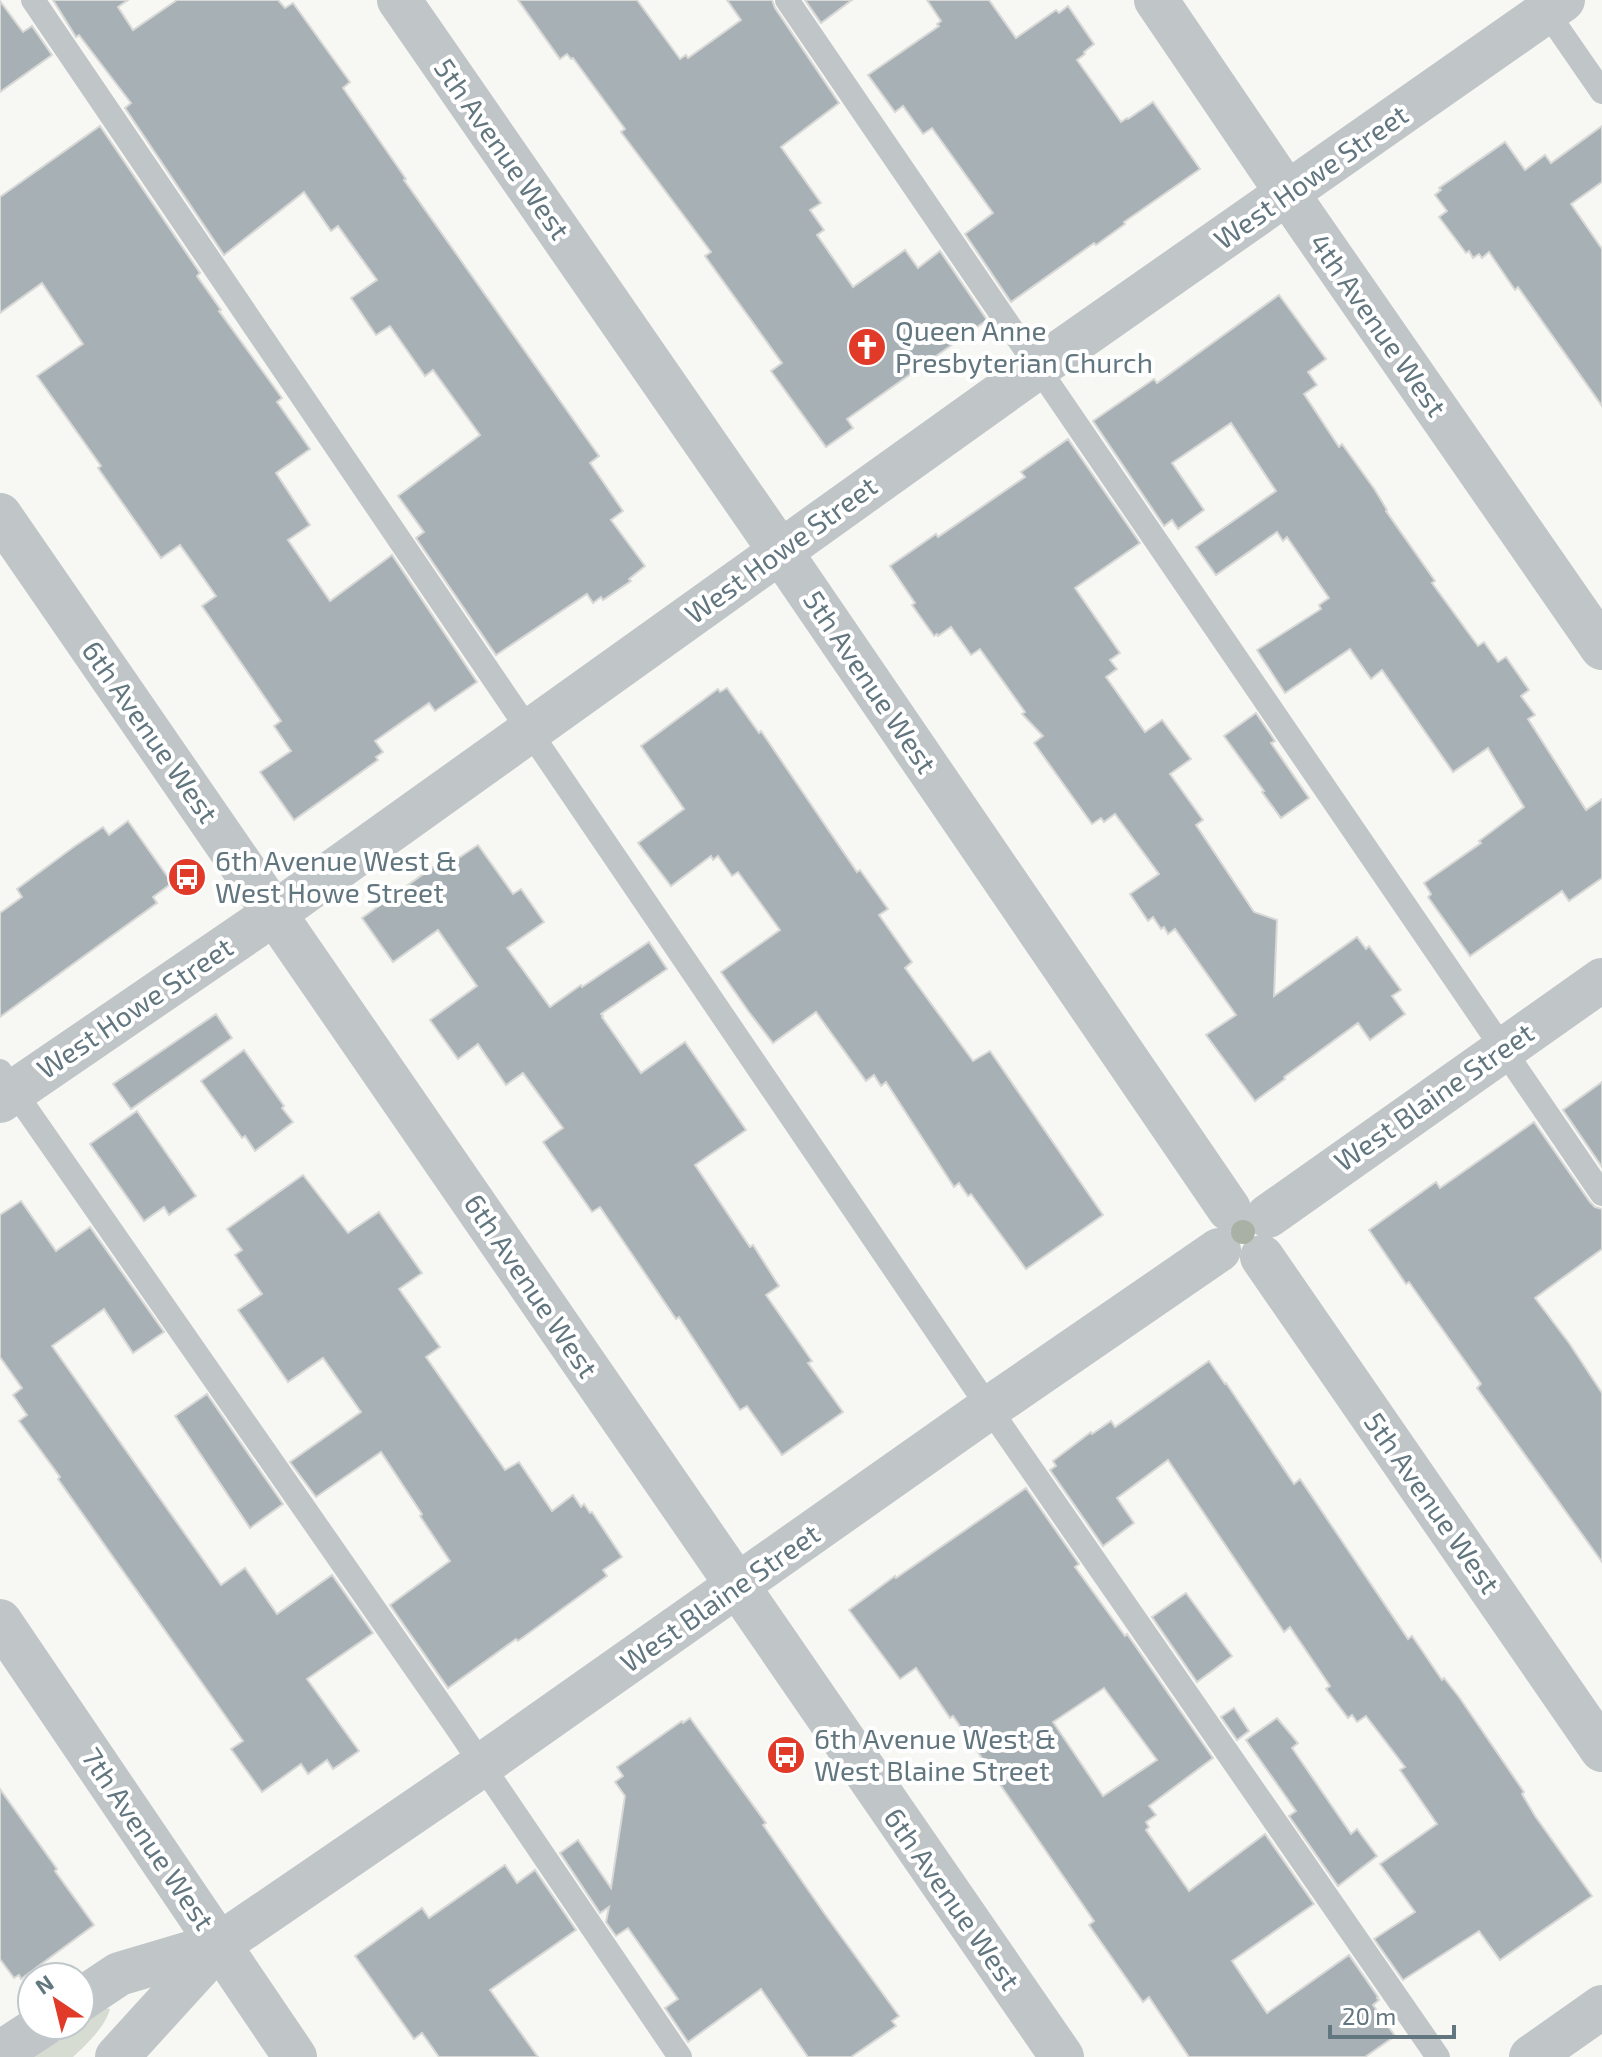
<svg xmlns="http://www.w3.org/2000/svg" width="1602" height="2057" font-family="'Exo 2',sans-serif">
	<style>
		.green { fill: #d7dcd3 }
		.building { fill: #a7b1b5; stroke: #d8d8d6; stroke-width: 2; fill-rule: evenodd }
		.lines { fill: none; stroke-linecap: round; stroke-linejoin: round }
		.service { stroke: #c0c5c8; stroke-width: 24 }
		.minor { stroke: #c0c5c8; stroke-width: 44 }
		.tertiary { stroke: #c0c5c8; stroke-width: 44 }
		.tree { fill: #a8b1a3 }
		.labels { text-anchor: middle; stroke-width: 8; stroke-linejoin: round; paint-order: stroke }
		.street-label { font-size: 28px; fill: #62767f; stroke: #fff }
		.poi-label { font-size: 28px; fill: #62767f; stroke: #fff; text-anchor: start }
	</style>
	<rect width="100%" height="100%" fill="#f7f7f4"/>
	<!-- green -->
	<path class="green" d="M100,2007l10,2c-5,18 -23,35 -37,48h-45l46,-32h6v-4z"/>
	<!-- building -->
	<g class="building">
		<polygon points="53,0 128,0 118,7 133,30 177,0 278,0 285,8 293,3 350,82 343,88 406,179 404,180 599,456 590,463 623,511 611,520 645,566 629,579 631,581 603,600 601,597 593,603 587,594 496,655 416,538 424,532 398,496 480,435 433,370 425,376 390,326 376,335 351,298 377,280 338,226 331,231 304,192 224,255 125,108 131,103 79,35 76,37"/>
		<polygon points="518,0 637,0 680,59 686,55 688,58 741,20 727,0 772,0 775,8 839,103 781,147 821,203 810,210 824,230 817,235 853,287 905,250 918,268 940,251 987,320 847,419 853,428 826,447 771,371 782,363 705,256 711,252 621,132 625,129 573,58 571,59 567,54 560,59"/>
		<polygon points="805,0 852,0 821,23"/>
		<polygon points="927,0 989,0 1016,38 1056,10 1059,13 1068,6 1094,44 1084,52 1085,54 1077,60 1121,122 1127,118 1128,119 1153,102 1200,169 1124,222 1125,224 1096,245 1094,243 1011,302 965,234 993,213 932,128 923,134 903,106 895,112 868,75 939,26 937,24 941,21"/>
		<polygon points="0,1 23,32 32,26 52,55 0,92"/>
		<polygon points="100,126 200,273 197,276 221,310 219,311 282,398 277,402 310,449 276,473 310,525 288,540 330,601 392,555 477,682 435,711 429,703 375,741 383,752 376,757 378,760 294,820 260,772 291,751 274,726 281,721 202,606 216,596 180,545 161,558 98,468 101,466 37,376 83,344 42,283 0,313 0,197"/>
		<polygon points="1602,126 1602,182 1571,204 1602,249 1602,406 1518,287 1515,290 1489,252 1482,258 1479,254 1473,258 1469,251 1466,253 1439,217 1447,211 1435,195 1441,190 1439,188 1505,142 1525,170 1545,155 1551,163"/>
		<polygon points="1279,295 1326,359 1308,372 1317,385 1304,394 1339,447 1342,444 1375,490 1387,510 1386,511 1435,581 1432,583 1478,646 1484,642 1498,662 1506,657 1529,690 1521,696 1535,715 1528,719 1586,810 1602,799 1602,878 1569,901 1562,891 1470,956 1428,897 1431,894 1424,883 1481,843 1479,841 1524,807 1488,748 1453,772 1382,670 1371,679 1350,649 1285,693 1257,650 1321,609 1319,605 1329,598 1287,537 1283,541 1277,532 1216,575 1196,547 1276,491 1231,423 1172,463 1204,510 1178,529 1172,520 1164,526 1093,421 1154,379 1157,383"/>
		<polygon points="1068,439 1140,543 1075,588 1120,653 1110,660 1117,669 1106,677 1145,732 1162,720 1191,759 1170,774 1203,820 1196,825 1254,912 1277,920 1274,996 1357,937 1366,949 1369,946 1401,990 1392,996 1405,1014 1370,1040 1358,1023 1284,1077 1285,1079 1255,1101 1206,1035 1236,1015 1175,929 1168,934 1164,927 1161,929 1153,917 1148,921 1130,894 1159,874 1115,814 1104,822 1101,818 1092,824 1034,743 1043,736 1022,714 1025,712 980,649 971,655 951,627 938,636 937,634 934,636 912,605 915,603 890,566 936,534 938,537 1025,477 1021,472"/>
		<polygon points="727,688 759,733 761,731 857,872 860,870 888,909 879,915 912,962 905,968 973,1061 990,1051 1103,1215 1026,1269 971,1194 968,1196 959,1183 954,1187 886,1082 881,1086 874,1075 866,1081 816,1012 773,1043 749,1012 721,972 780,930 738,872 732,876 718,856 713,860 711,856 671,886 638,843 684,809 641,746 718,689 720,692"/>
		<polygon points="1256,713 1275,741 1271,743 1309,798 1281,818 1262,792 1264,791 1224,736"/>
		<polygon points="128,821 172,883 153,897 157,903 0,1017 0,913 22,897 17,889 75,846 103,827 109,835"/>
		<polygon points="478,845 513,894 521,889 544,922 507,948 550,1007 581,985 582,987 649,942 667,969 601,1014 603,1016 602,1017 641,1073 685,1042 746,1130 695,1165 750,1247 753,1245 779,1286 766,1295 812,1361 808,1363 843,1412 782,1455 747,1406 740,1410 679,1317 676,1319 600,1207 592,1212 543,1142 563,1128 523,1073 506,1085 478,1044 458,1059 430,1020 477,986 438,930 393,962 362,918 450,855 454,861"/>
		<polygon points="216,1014 232,1038 131,1109 113,1084"/>
		<polygon points="244,1050 284,1106 282,1108 293,1122 255,1151 245,1136 242,1138 201,1081"/>
		<polygon points="1602,1082 1602,1167 1563,1110"/>
		<polygon points="137,1111 196,1196 169,1215 164,1207 144,1221 90,1144"/>
		<polygon points="1534,1122 1590,1202 1595,1207 1602,1209 1602,1249 1535,1298 1569,1343 1602,1393 1602,1562 1477,1388 1481,1384 1409,1282 1406,1284 1369,1230 1436,1182 1440,1188"/>
		<polygon points="303,1175 348,1233 379,1212 422,1273 399,1289 440,1347 426,1357 505,1470 519,1462 552,1511 573,1495 581,1507 584,1504 590,1513 592,1512 622,1557 603,1570 607,1576 518,1641 516,1639 448,1688 390,1605 450,1561 420,1516 422,1514 381,1452 316,1497 290,1462 361,1412 323,1358 288,1382 238,1310 262,1294 235,1255 242,1250 227,1229"/>
		<polygon points="21,1201 56,1251 90,1227 164,1332 133,1353 104,1309 52,1346 221,1585 245,1568 277,1614 332,1575 373,1633 307,1679 359,1751 333,1769 327,1760 308,1774 301,1764 262,1792 231,1749 243,1741 58,1479 60,1477 19,1421 27,1415 13,1395 22,1388 0,1357 0,1215"/>
		<polygon points="1209,1361 1225,1384 1226,1383 1294,1484 1300,1479 1408,1639 1412,1636 1442,1680 1444,1678 1459,1697 1524,1792 1522,1794 1535,1816 1592,1896 1500,1960 1479,1931 1403,1980 1374,1939 1415,1912 1380,1864 1437,1824 1400,1770 1405,1767 1366,1716 1357,1722 1352,1715 1348,1718 1326,1689 1330,1686 1290,1627 1284,1632 1168,1460 1117,1498 1134,1523 1103,1546 1050,1470 1056,1466 1053,1461 1091,1432 1092,1434 1111,1421 1115,1427"/>
		<polygon points="207,1394 283,1504 250,1528 175,1416"/>
		<path d="M1026,1488l53,76 -4,3 50,69 2,-2 86,124 -64,48 7,9 -10,7 3,5 -3,3 43,61 76,-57 49,70 -82,57 35,52 82,-58 29,42 -1,1 2,2 -6,5 22,31 -30,21h-176l-40,-60 -6,5 -54,-77 5,-4 -141,-205 -3,2 -34,-50 -16,11 -51,-69 46,-34 1,2zM1104,1688l53,72 -54,36 -50,-74z"/>
		<polygon points="1186,1593 1232,1656 1197,1682 1152,1617"/>
		<polygon points="1234,1708 1249,1731 1237,1740 1221,1717"/>
		<polygon points="690,1718 766,1823 763,1825 824,1913 899,2016 892,2021 896,2026 851,2057 808,2057 761,1989 688,2042 665,2008 678,1999 628,1928 616,1936 606,1922 609,1907 600,1913 560,1853 578,1840 611,1888 625,1796 615,1782 623,1776 617,1767 682,1721 683,1723"/>
		<polygon points="1277,1718 1298,1743 1292,1748 1351,1834 1357,1829 1377,1856 1338,1886 1289,1816 1296,1811 1246,1740"/>
		<polygon points="0,1789 57,1869 55,1871 94,1925 21,1979 19,1975 14,1978 0,1959"/>
		<polygon points="505,1865 517,1883 535,1870 576,1930 490,1990 538,2057 439,2057 422,2033 414,2039 355,1956 422,1908 429,1918"/>
	</g>
	<g class="lines">
		<!-- service -->
		<g class="service">
			<polyline points="33,0 989,1408 1438,2057"/>
			<polyline points="787,0 1602,1194"/>
			<polyline points="1542,5 1602,92"/>
			<polyline points="0,1071 455,1725 680,2057"/>
		</g>
		<!-- minor -->
		<g class="minor">
			<polyline points="399,0 780,551 1229,1209"/>
			<polyline points="1156,0 1287,193 1602,648"/>
			<polyline points="0,1101 275,913 1037,368 1563,0"/>
			<polyline points="1268,1216 1602,980"/>
			<polyline points="1262,1257 1602,1750"/>
			<polyline points="0,1621 295,2057"/>
			<polyline points="80,2000 119,1974 220,1944"/>
			<polyline points="0,2053 43,2025"/>
			<polyline points="117,2057 220,1944 482,1765 989,1408 1219,1250"/>
			<polyline points="1531,2057 1602,2007"/>
		</g>
		<!-- tertiary -->
		<path class="tertiary" d="M0,515c356,513 706,1030 1062,1542"/>
	</g>
	<!-- trees -->
	<circle class="tree" cx="1243" cy="1232" r="12"/>
	<!-- icons -->
	<defs>
		<g id="church-disc" transform="scale(2)"><circle r="9.5" fill="#e13a29" stroke="#fff"/><path d="M-1.2-6h2.4v3.5h3.3v2.4h-3.3V6h-2.4V-.1h-3.3v-2.4h3.3Z" fill="#fff"/></g>
		<g id="bus-disc" transform="scale(2)"><circle r="9.5" fill="#e13a29" stroke="#fff"/><path d="M-5-6H5V4H4V6H2V4H-2V6H-4V4H-5ZM-3.5-4V0h7V-4ZM-3.5 1.2v1.5H-2V1.2ZM2 1.2v1.5H3.5V1.2Z" fill="#fff"/></g>
	</defs>
	<g fill-rule="evenodd">
		<use href="#church-disc" x="867" y="347"/>
		<use href="#bus-disc" x="187" y="877"/>
		<use href="#bus-disc" x="786" y="1755"/>
	</g>
	<g class="labels">
		<!-- street labels -->
		<g class="street-label">
			<text transform="translate(502 149) rotate(55)" y="10">5th Avenue West</text>
			<text transform="translate(1311 177) rotate(-35)" y="10">West Howe Street</text>
			<text transform="translate(1378 325) rotate(55)" y="10">4th Avenue West</text>
			<text transform="translate(781 550) rotate(-36)" y="10">West Howe Street</text>
			<text transform="translate(870 682) rotate(56)" y="10">5th Avenue West</text>
			<text transform="translate(150 732) rotate(55)" y="10">6th Avenue West</text>
			<text transform="translate(135 1008) rotate(-34)" y="10">West Howe Street</text>
			<text transform="translate(1434 1097) rotate(-35)" y="10">West Blaine Street</text>
			<text transform="translate(531 1286) rotate(56)" y="10">6th Avenue West</text>
			<text transform="translate(1432 1503) rotate(55)" y="10">5th Avenue West</text>
			<text transform="translate(720 1598) rotate(-35)" y="10">West Blaine Street</text>
			<text transform="translate(148 1839) rotate(56)" y="10">7th Avenue West</text>
			<text transform="translate(952 1899) rotate(55)" y="10">6th Avenue West</text>
		</g>
		<!-- poi labels -->
		<g class="poi-label">
			<text x="895" y="341">Queen Anne<tspan x="895" dy="32">Presbyterian Church</tspan></text>
			<text x="215" y="871">6th Avenue West &amp;<tspan x="215" dy="32">West Howe Street</tspan></text>
			<text x="814" y="1749">6th Avenue West &amp;<tspan x="814" dy="32">West Blaine Street</tspan></text>
		</g>
	</g>
	<!-- north arrow -->
	<g transform="translate(56 2001) rotate(325)"><circle r="38" fill="#ffffff" stroke="#c0c8cc" stroke-width="2"/>
	<path d="M0-6L14 30L0 20L-14 30Z" fill="#e13a29"/>
	<text y="-12" font-size="22" font-weight="bold" text-anchor="middle" fill="#62767f">N</text>
	</g>
	<!-- scale -->
	<path d="M1330 2025v12h124v-12" fill="none" stroke="#62767f" stroke-width="4"/>
	<text x="1342" y="2025" font-size="24" fill="#62767f" stroke="#ffffff" stroke-width="6" paint-order="stroke">20 m</text>
</svg>
